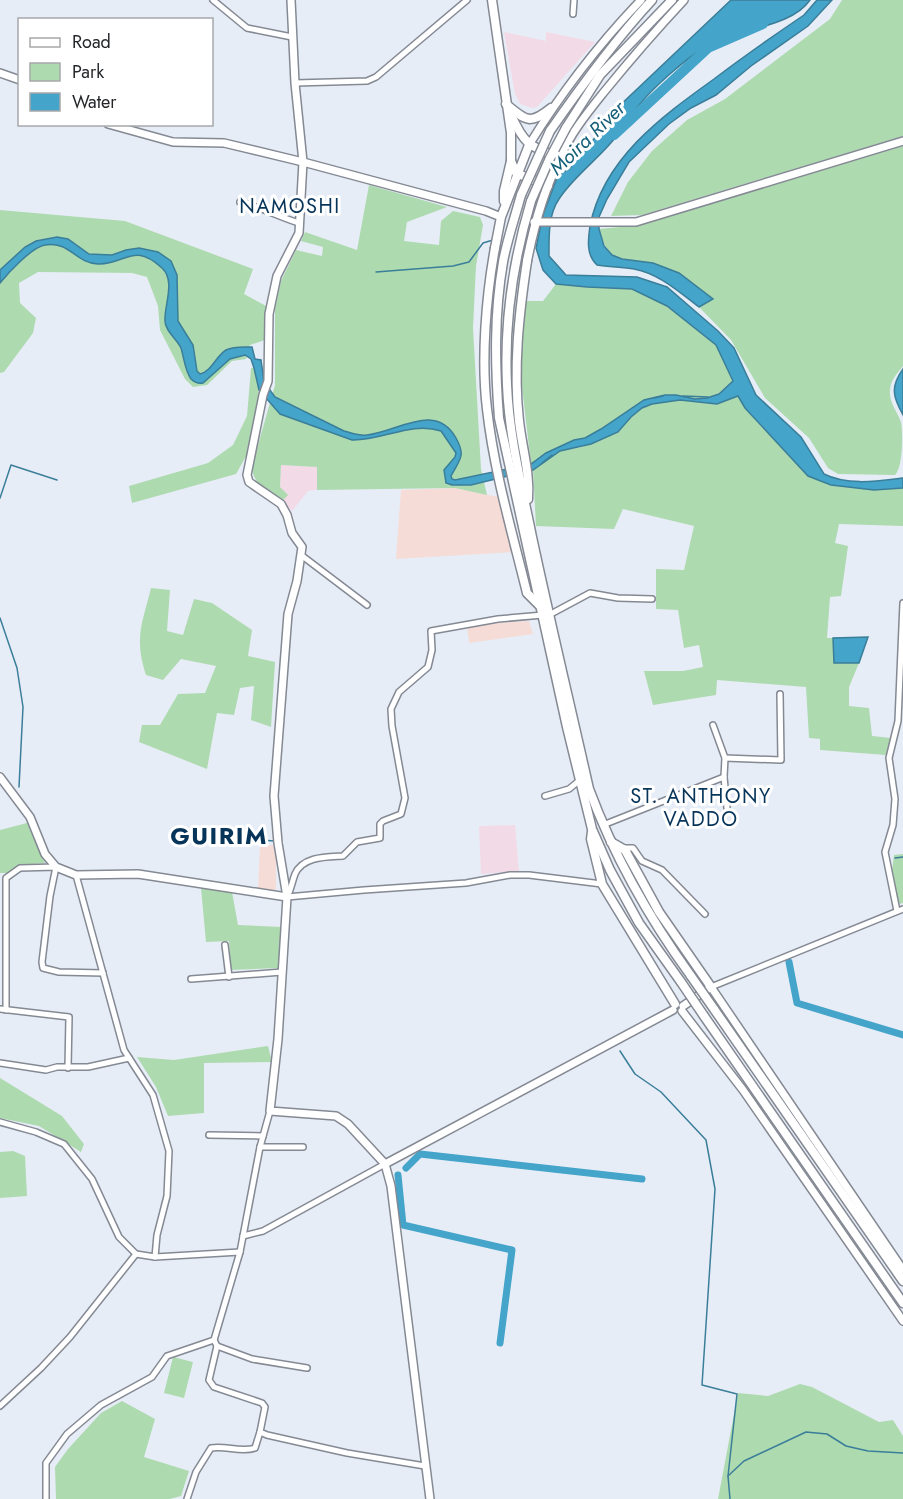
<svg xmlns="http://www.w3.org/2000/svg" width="903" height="1499" font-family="Jost,sans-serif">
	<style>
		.commercial { fill: #f2dbe7 }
		.industrial { fill: #f6dcd7 }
		.green { fill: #aedab0 }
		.water { fill: #44a4c9; stroke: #3a7e99; stroke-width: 1.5 }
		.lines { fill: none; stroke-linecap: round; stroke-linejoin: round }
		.stream { stroke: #3a7e99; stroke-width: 1.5 }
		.canal { stroke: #44a4c9; stroke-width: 7 }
		.river { stroke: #44a4c9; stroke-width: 10 }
		.minor-casing { stroke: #848993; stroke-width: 8 }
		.tertiary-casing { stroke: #848993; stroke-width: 10 }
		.primary-casing { stroke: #848993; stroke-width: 11 }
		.trunk-casing { stroke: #848993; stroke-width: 11 }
		.minor { stroke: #fff; stroke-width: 5 }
		.tertiary { stroke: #fff; stroke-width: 7 }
		.primary { stroke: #fff; stroke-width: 8 }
		.trunk { stroke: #fff; stroke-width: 8 }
		.trunk-bridge-casing { stroke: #848993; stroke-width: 11; stroke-linecap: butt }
		.trunk-bridge { stroke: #fff; stroke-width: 8 }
		.labels { text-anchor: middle; stroke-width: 6; stroke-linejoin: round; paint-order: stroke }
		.water-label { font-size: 20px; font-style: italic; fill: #145e79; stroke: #fff }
		.neighbourhood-label { font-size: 20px; letter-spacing: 1.5px; fill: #073459; stroke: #fff }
		.district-label { font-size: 24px; font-weight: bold; letter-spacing: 1.5px; fill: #073459; stroke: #fff }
	</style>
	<rect width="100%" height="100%" fill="#e7edf7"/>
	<!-- commercial -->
	<g class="commercial">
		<polygon points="504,32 546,41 546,32 595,42 537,107 532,108 520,104 515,94"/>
		<polygon points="281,465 318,467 317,490 308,491 292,511 282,501 280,487"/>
		<polygon points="515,825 519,871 481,874 479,826"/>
	</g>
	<!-- industrial -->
	<g class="industrial">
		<polygon points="455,488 503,498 515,552 396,559 401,490"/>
		<polygon points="529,621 533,634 469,643 467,625"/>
		<polygon points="273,845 276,858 276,890 258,889 260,846"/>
	</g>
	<!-- green -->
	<g class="green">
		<polygon points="842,0 903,0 903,136 642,215 611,216 628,182 652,151 687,120 725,99 830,19"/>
		<path d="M903,146v220c-6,8 -13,14 -13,25 -1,11 7,20 11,31 2,11 2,46 -6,53l-57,-1 -10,-6 -19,-30 -44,-40 -34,-58 -32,-33 13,-8 -59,-36 -31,-4 -10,-4 -7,-9 -6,-17 42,-4z"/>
		<path d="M369,185l78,22 -40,15 -3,19 35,4 2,-24 12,-10 27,6 3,8 -7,41 -3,62 8,141 6,26 -32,-7 -138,2v-23l-36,-2 -1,22 8,8 -6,6c-14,-9 -30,-17 -30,-35l23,-81v-76l6,-28 15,-31 26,6 1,-9 -22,-6 4,-9 52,18z"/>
		<polygon points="0,210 125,221 253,269 244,294 268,307 265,340 250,345 246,359 232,361 207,385 193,387 185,379 160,330 158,306 147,277 132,273 38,272 19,283 20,303 36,318 33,333 4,372 0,373"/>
		<polygon points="556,284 587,287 632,289 667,306 716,345 733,381 719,394 707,398 695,399 676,395 665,395 644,400 601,429 585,438 574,440 546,453 531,464 520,370 526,301 543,301"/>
		<polygon points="263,366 249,451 236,474 132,503 129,486 208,463 233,445 247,416 251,368"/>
		<polygon points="738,395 745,408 808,476 831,485 874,490 903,488 903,526 839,524 835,543 848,546 841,596 830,597 827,638 833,638 834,663 859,663 849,687 849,706 869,708 872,736 891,738 886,755 820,750 820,739 809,738 806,687 717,680 716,695 653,705 644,671 683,671 703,667 699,645 684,648 678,610 656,609 656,569 684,570 694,526 623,509 614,529 536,526 533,470 560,451 582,447 618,432 631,417 642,408 652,404 680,400 717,404"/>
		<path d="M151,588l19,2 -3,41 16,4 11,-36 18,4 40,27 -4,26 27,6 -4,65 -20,-7 3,-34 -14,2 -6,27 -17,-2 -10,56 -68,-27 3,-17h18l18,-31 27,-1 11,-27 -35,-7 -18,21 -17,-5c-12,-37 -4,-51 5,-87z"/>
		<polygon points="27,823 45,863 19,865 8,873 0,873 0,830"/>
		<polygon points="903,854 903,903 899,904 892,871 894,855"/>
		<polygon points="201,888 232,892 238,925 282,927 279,968 231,970 229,941 206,942"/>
		<polygon points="268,1046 272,1062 204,1063 204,1113 168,1116 156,1087 137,1057 174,1060"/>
		<polygon points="0,1078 62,1116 84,1144 81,1152 39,1126 0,1118"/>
		<polygon points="13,1151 25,1156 27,1196 0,1198 0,1152"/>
		<polygon points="173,1357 193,1362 184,1398 164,1393"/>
		<polygon points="800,1384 812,1387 879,1422 893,1420 903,1436 903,1499 718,1499 738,1393 768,1396"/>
		<polygon points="122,1401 155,1419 144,1457 189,1471 181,1496 170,1499 56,1499 55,1467 68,1449 101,1413"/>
	</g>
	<!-- water -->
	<g class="water">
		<path d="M731,0h79c-20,29 -76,28 -106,48 -20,12 -50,39 -65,57 -10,13 -19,28 -30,40 -15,17 -38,35 -50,54 -11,16 -10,38 -10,57l17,19 71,2 30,10 51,44 16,17 22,47 45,42 23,37c24,12 54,7 79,4v10l-29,2 -43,-5 -23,-9 -63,-68 -7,-12 -21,8 -37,-4 -28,4 -10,4 -11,9 -13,15 -27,12 -31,7 -27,19 -62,15h-19l-6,-2 -2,-13 11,-13 1,-4 -15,-22c-30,-10 -59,10 -89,9l-72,-26 -21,-24 -5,-22 -3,-9 -6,-4 -15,4 -27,24c-5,1 -8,0 -12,-4 -6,-8 -7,-21 -10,-31 -4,-9 -16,-17 -16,-27 -1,-16 11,-40 -3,-53 -29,-27 -37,-3 -64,-4 -23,-1 -28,-23 -53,-19 -13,2 -37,28 -45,38v-13l25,-23 11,-6 21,-4 11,2 21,15 23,1 14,-5 13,-2 19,4 13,9 6,14 1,46 15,24 4,26 3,3c12,-3 16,-18 26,-24 8,-4 17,-3 26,-3l3,12 6,1 3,22 11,15 69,34c8,2 15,5 23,4 31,-3 68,-34 89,3 10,18 4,21 -5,38l1,3 3,1 76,-16 15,-11 28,-13 11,-2 16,-9 43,-29 21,-5h11l19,4 12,-1 12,-4 14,-13 -17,-36 -49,-39 -35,-17 -45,-2 -31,-3 -13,-14 -7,-22 7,-33 15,-40 11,-6 34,-41 11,-17z"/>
		<path d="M817,0h15l-24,26 -57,40 -35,29 -25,13 -22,16 -40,38 -22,37 -8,18v12l5,17 8,9 10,4 31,4 26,10 34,26 -14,8c-20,-15 -39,-33 -65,-38 -12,-2 -25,-2 -37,-4 -11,-10 -9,-25 -7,-39 13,-67 71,-109 124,-147 29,-22 59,-43 90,-64z"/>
		<path d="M903,369v46c-10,-18 -13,-28 0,-46z"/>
		<polygon points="868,637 859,663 834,663 833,638"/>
	</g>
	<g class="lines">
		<!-- stream -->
		<g class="stream">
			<polyline points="376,272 453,266 469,262 483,243 493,240"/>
			<polyline points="683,396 708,397"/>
			<polyline points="654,398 663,396"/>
			<polyline points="542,463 552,455"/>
			<polyline points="0,498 11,465 57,480"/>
			<polyline points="0,618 17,668 23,707 19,787"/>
			<polyline points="257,840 276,841"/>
			<polyline points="895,858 903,857"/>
			<polyline points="620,1051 635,1074 661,1092 706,1140 715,1189 702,1385 737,1394 728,1476"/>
			<polyline points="730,1499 728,1476 744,1461 806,1432 827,1434 846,1446 868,1451 903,1453"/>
		</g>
		<!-- canal -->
		<g class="canal">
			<polyline points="789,962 797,1003 903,1035"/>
			<polyline points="406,1168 420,1154 642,1179"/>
			<polyline points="398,1175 403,1225 512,1250 500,1343"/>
		</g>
		<!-- river -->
		<polyline class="river" points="614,135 708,48 763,24"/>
		<!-- minor casing -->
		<g class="minor-casing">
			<g id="minor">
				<polyline points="213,0 247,28 292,37"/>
				<polyline points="573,14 574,0"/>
				<polyline points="295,83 367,81 376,77 467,0"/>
				<path d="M240,202c21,5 39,15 59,21"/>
				<polyline points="301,555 367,605"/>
				<path d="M543,615l-45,4 -67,12 1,19 -4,17 -29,25 -8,17 1,17 13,72 -4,16 -18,7 -3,3v14l-23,4 -14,14c-16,1 -40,0 -48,18 -3,8 -4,16 -8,23l77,-7 102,-7 44,-8h19l73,9"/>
				<polyline points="549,615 590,593 618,598 652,599"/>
				<polyline points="713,725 725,758 724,777"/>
				<polyline points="725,758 781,760 780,694"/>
				<polyline points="545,796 569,789 580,780"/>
				<polyline points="603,825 724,777 727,808"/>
				<polyline points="623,848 633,848 642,861 662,870 705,914"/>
				<polyline points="76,875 124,1050 153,1095 169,1151 167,1196 157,1235 155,1257"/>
				<polyline points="897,911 885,852 893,825 895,799 889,758 898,721 903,603"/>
				<polyline points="225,945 229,977"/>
				<polyline points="191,979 282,972"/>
				<polyline points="711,987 903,909"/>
				<polyline points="0,1009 69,1017 68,1068"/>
				<polyline points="6,1010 6,878 20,868 56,867 50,896 42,962 43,968 59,972 103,973"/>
				<polyline points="0,1063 46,1070 57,1067 88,1067 129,1058"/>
				<polyline points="0,1122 36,1132 64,1144 92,1179 119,1237 136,1254 155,1257 240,1252"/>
				<polyline points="209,1135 263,1136"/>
				<polyline points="260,1147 303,1147"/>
				<polyline points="243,1236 263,1231 385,1164"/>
				<polyline points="214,1340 217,1346 209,1380 214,1387 262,1403 265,1407 260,1432 267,1435 347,1453 425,1466"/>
				<polyline points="217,1346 252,1359 307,1368"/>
				<polyline points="0,1406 41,1368 70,1337 136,1254"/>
				<polyline points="46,1499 46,1463 67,1434 101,1405 152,1377 167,1356 214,1340 240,1252 260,1147 270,1111"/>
				<path d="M187,1499l9,-27 15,-24c15,-3 29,5 44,0l5,-16"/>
			</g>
		</g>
		<!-- tertiary casing -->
		<g class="tertiary-casing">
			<g id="tertiary">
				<polyline points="291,0 295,83 303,162 299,233 277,276 269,314 268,381 263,395 247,475 249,482 281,504 287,515 292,533 302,547 297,581 288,614 274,796 278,843 287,897 278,1039 270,1111 336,1116 348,1124 385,1164 391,1186 430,1499"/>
				<polyline points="0,73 20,80"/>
				<polyline points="108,124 173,142 224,143 303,162 486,211 501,217"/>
				<path d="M529,145c32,-52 69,-100 112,-145"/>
				<path d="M560,158c10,-24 28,-46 44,-66 26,-32 52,-62 80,-92"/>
				<polyline points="534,222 636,222 903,141"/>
				<polyline points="0,777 30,817 45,854 56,867 76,875 138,874 287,897"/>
				<polyline points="683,1006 711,987 903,1270"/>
				<polyline points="682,1011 743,1090 903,1321"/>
				<polyline points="385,1164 673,1010"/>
			</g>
		</g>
		<!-- primary casing -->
		<g class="primary-casing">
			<g id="primary">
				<polyline points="492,0 511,133 511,161 516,173 548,186"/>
				<path d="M506,104c20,17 24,21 45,4"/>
				<path d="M511,115c14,31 19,31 49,43 -17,33 -26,67 -33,103"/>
				<polyline points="504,201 504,191 511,161"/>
				<polyline points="495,248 501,217 529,145"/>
			</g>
		</g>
		<!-- trunk casing -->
		<g class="trunk-casing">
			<g id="trunk">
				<polyline points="566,128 600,75 672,0"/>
				<path d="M550,131c32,-46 64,-90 102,-131"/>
				<path d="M521,195c-6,22 -14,45 -18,67 -9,52 -8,103 -4,156l68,309 25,102 18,41 29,53 42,59"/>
				<path d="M531,201c-18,60 -27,121 -24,184 2,51 15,102 25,152 18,84 38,168 57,252 25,67 60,129 102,187"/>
				<path d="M495,248c-9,49 -14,112 -8,161 7,62 25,123 40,184l13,13"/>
				<path d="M527,261c-8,53 -14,107 -8,160 3,27 11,51 9,78"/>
				<polyline points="592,832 591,839 602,884 675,1004"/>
				<polyline points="611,842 625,850 659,912 711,987"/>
				<polyline points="714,1009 903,1281"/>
				<polyline points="704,1016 903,1303"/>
			</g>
		</g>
		<!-- minor -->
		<use href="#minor" class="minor"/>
		<!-- tertiary -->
		<use href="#tertiary" class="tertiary"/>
		<!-- primary -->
		<use href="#primary" class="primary"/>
		<!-- trunk -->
		<use href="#trunk" class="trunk"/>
		<!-- trunk-bridge casing -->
		<g class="trunk-bridge-casing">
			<g id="trunk-bridge">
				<polyline points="521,195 550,131"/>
				<polyline points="531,201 549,160 566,128"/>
				<polyline points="691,976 714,1009"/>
				<polyline points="681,982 704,1016"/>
			</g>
		</g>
		<!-- trunk-bridge -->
		<use href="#trunk-bridge" class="trunk-bridge"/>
	</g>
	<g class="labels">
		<!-- water labels -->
		<g class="water-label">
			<text transform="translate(587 138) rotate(-44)" y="7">Moira River</text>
		</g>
		<!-- neighbourhood labels -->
		<g class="neighbourhood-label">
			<text x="290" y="213">NAMOSHI</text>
			<text x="701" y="803">ST. ANTHONY<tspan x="701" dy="23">VADDO</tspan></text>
		</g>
		<!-- district labels -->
		<g class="district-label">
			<text x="219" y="844">GUIRIM</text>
		</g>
	</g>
	<!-- legend -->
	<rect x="18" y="18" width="195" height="108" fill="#ffffff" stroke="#a7a8aa" stroke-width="1.5"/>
	<rect x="30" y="38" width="30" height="9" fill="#ffffff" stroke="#a7a8aa" stroke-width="1.5"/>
	<text x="72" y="48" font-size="18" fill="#24262a">Road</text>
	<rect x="30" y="63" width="30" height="18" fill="#aedab0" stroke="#a7a8aa" stroke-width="1.5"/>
	<text x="72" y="78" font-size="18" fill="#24262a">Park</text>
	<rect x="30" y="93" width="30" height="18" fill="#44a4c9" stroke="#a7a8aa" stroke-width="1.5"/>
	<text x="72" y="108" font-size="18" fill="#24262a">Water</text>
</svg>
